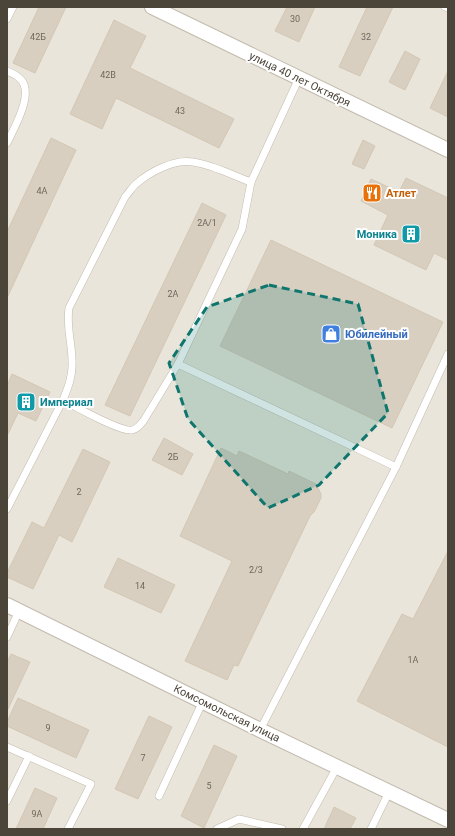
<svg xmlns="http://www.w3.org/2000/svg" width="455" height="836" font-family="Roboto,sans-serif">
	<style>
		.residential { fill: #eae5da }
		.building { fill: #d8cfc1; stroke: #d3c7b4 }
		.lines { fill: none; stroke-linecap: round; stroke-linejoin: round }
		.lane-casing { stroke: #c2bbae; stroke-width: 8 }
		.street-casing { stroke: #c2bbae; stroke-width: 16 }
		.lane { stroke: #fff; stroke-width: 7 }
		.street { stroke: #fff; stroke-width: 14 }
		.marked { fill: #0f766e; fill-opacity: 0.2; stroke: #0f766e; stroke-width: 3; stroke-dasharray: 8 5; stroke-linejoin: round }
		.labels { text-anchor: middle; stroke-width: 4; stroke-linejoin: round; paint-order: stroke }
		.number-label { font-size: 9px; fill: #6e675b }
		.street-label { font-size: 11px; fill: #4b4439; stroke: #fff }
		.food-label { font-size: 11px; font-weight: bold; fill: #c56008; stroke: #fff; text-anchor: start }
		.culture-label { font-size: 11px; font-weight: bold; fill: #0d838f; stroke: #fff; text-anchor: end }
		.shop-label { font-size: 11px; font-weight: bold; fill: #366cbe; stroke: #fff; text-anchor: start }
	</style>
	<rect width="100%" height="100%" fill="#f6f3ec"/>
	<!-- residential -->
	<rect class="residential" x="7" y="7" width="441" height="822"/>
	<!-- building -->
	<g class="building">
		<polygon points="39,7 66,7 35,73 13,63"/>
		<polygon points="287,7 315,7 299,42 275,31"/>
		<polygon points="367,7 393,7 360,76 339,67"/>
		<polygon points="114,20 146,36 130,68 234,119 219,148 116,98 102,129 70,114"/>
		<polygon points="405,51 420,59 405,90 389,82"/>
		<polygon points="448,71 448,117 430,108"/>
		<polygon points="51,138 76,150 7,298 7,232"/>
		<polygon points="363,140 375,146 364,169 352,164"/>
		<polygon points="406,178 448,198 448,260 434,253 426,270 374,245 388,215 361,201 371,179 399,192"/>
		<polygon points="202,203 226,215 130,416 105,405"/>
		<polygon points="271,240 443,322 392,428 220,346"/>
		<polygon points="12,374 50,392 36,421 18,413 7,436 7,386"/>
		<polygon points="164,438 193,454 182,475 152,460"/>
		<polygon points="221,448 237,456 239,451 288,474 289,471 316,484 321,494 321,498 314,512 310,516 238,666 234,665 227,680 185,661 232,561 180,536"/>
		<polygon points="83,449 110,462 72,542 59,535 33,589 7,577 7,573 32,522 44,528"/>
		<polygon points="448,551 448,747 357,701 402,614 413,619"/>
		<polygon points="118,558 175,585 161,613 104,587"/>
		<polygon points="11,654 30,662 7,711 7,663"/>
		<polygon points="18,698 89,730 76,758 7,726 7,722"/>
		<polygon points="149,716 172,727 138,799 115,789"/>
		<polygon points="214,745 237,756 204,828 181,816"/>
		<polygon points="35,788 57,798 43,829 16,829"/>
		<polygon points="334,807 356,818 350,829 324,829"/>
	</g>
	<g class="lines">
		<!-- lane casing -->
		<g class="lane-casing">
			<g id="lane">
				<polyline points="445,7 448,8"/>
				<polyline points="7,19 13,7"/>
				<path d="M7,71c4,2 8,3 11,6 19,13 -4,51 -11,66"/>
				<polyline points="178,364 396,467"/>
				<path d="M63,400c5,-12 10,-25 9,-39 0,-18 -6,-35 -3,-53l56,-111c4,-4 7,-10 12,-14 13,-11 37,-24 56,-21 20,3 39,13 58,20"/>
				<path d="M7,509l56,-109c13,7 57,32 69,30 6,-1 9,-6 12,-10l34,-56 64,-135 9,-47 48,-104"/>
				<polyline points="7,637 19,611"/>
				<polyline points="260,730 396,467 448,354"/>
				<polyline points="7,747 91,784 68,829"/>
				<polyline points="159,796 203,701"/>
				<polyline points="7,801 29,756"/>
				<polyline points="217,829 239,819 282,829"/>
				<polyline points="303,829 337,767"/>
				<polyline points="371,829 389,792"/>
			</g>
		</g>
		<!-- street casing -->
		<g class="street-casing">
			<g id="street">
				<polyline points="152,7 448,150"/>
				<polyline points="7,605 260,730 448,820"/>
			</g>
		</g>
		<!-- lane -->
		<use href="#lane" class="lane"/>
		<!-- street -->
		<use href="#street" class="street"/>
	</g>
	<!-- marked area -->
	<path class="marked" d="M269,285l89,19 30,109 -69,72 -51,23 -80,-89 -19,-56 38,-56z"/>
	<!-- icons -->
	<defs>
		<g id="restaurant-square" transform="scale(1)"><rect x="-9" y="-9" width="18" height="18" rx="4" fill="#e8710a" stroke="#fff"/><path d="M-5-6h1v4h1v-4h1v4h1v-4h1v5L-1.5 .5V6h-2V.5L-5-1ZM5-6V6H3V1.5H1.5Q1.5-4 5-6Z" fill="#fff"/></g>
		<g id="building-square" transform="scale(1)"><rect x="-9" y="-9" width="18" height="18" rx="4" fill="#0f9aa8" stroke="#fff"/><path d="M-4-6H4V6H1V3H-1V6H-4ZM-2.5-4.3h1.7v1.8h-1.7ZM.8-4.3h1.7v1.8H.8ZM-2.5-1h1.7V.8h-1.7ZM.8-1h1.7V.8H.8Z" fill="#fff"/></g>
		<g id="shop-square" transform="scale(1)"><rect x="-9" y="-9" width="18" height="18" rx="4" fill="#3f7fe0" stroke="#fff"/><path d="M-5-2.5h2.3a2.7 3.5 0 0 1 5.4 0H5L5.5 6h-11ZM-1.5-2.5h3a1.5 2.3 0 0 0-3 0Z" fill="#fff"/></g>
	</defs>
	<g fill-rule="evenodd">
		<use href="#restaurant-square" x="372" y="193"/>
		<use href="#building-square" x="411" y="234"/>
		<use href="#shop-square" x="331" y="334"/>
		<use href="#building-square" x="26" y="402"/>
	</g>
	<g class="labels">
		<!-- number labels -->
		<g class="number-label">
			<text x="295" y="22">30</text>
			<text x="38" y="40">42Б</text>
			<text x="366" y="40">32</text>
			<text x="108" y="78">42В</text>
			<text x="180" y="114">43</text>
			<text x="42" y="194">4А</text>
			<text x="207" y="226">2А/1</text>
			<text x="173" y="297">2А</text>
			<text x="173" y="460">2Б</text>
			<text x="79" y="495">2</text>
			<text x="256" y="573">2/3</text>
			<text x="140" y="589">14</text>
			<text x="413" y="663">1А</text>
			<text x="48" y="731">9</text>
			<text x="143" y="761">7</text>
			<text x="209" y="789">5</text>
			<text x="37" y="817">9А</text>
		</g>
		<!-- street labels -->
		<g class="street-label">
			<text transform="translate(300 79) rotate(26)" y="4">улица 40 лет Октября</text>
			<text transform="translate(227 713) rotate(26)" y="4">Комсомольская улица</text>
		</g>
		<!-- food labels -->
		<g class="food-label">
			<text x="386" y="197">Атлет</text>
		</g>
		<!-- culture labels -->
		<g class="culture-label">
			<text x="397" y="238">Моника</text>
			<text x="40" y="406" text-anchor="start">Империал</text>
		</g>
		<!-- shop labels -->
		<g class="shop-label">
			<text x="345" y="338">Юбилейный</text>
		</g>
	</g>
	<!-- border -->
	<rect width="455" height="836" fill="none" stroke="#4b4439" stroke-width="16"/>
</svg>
